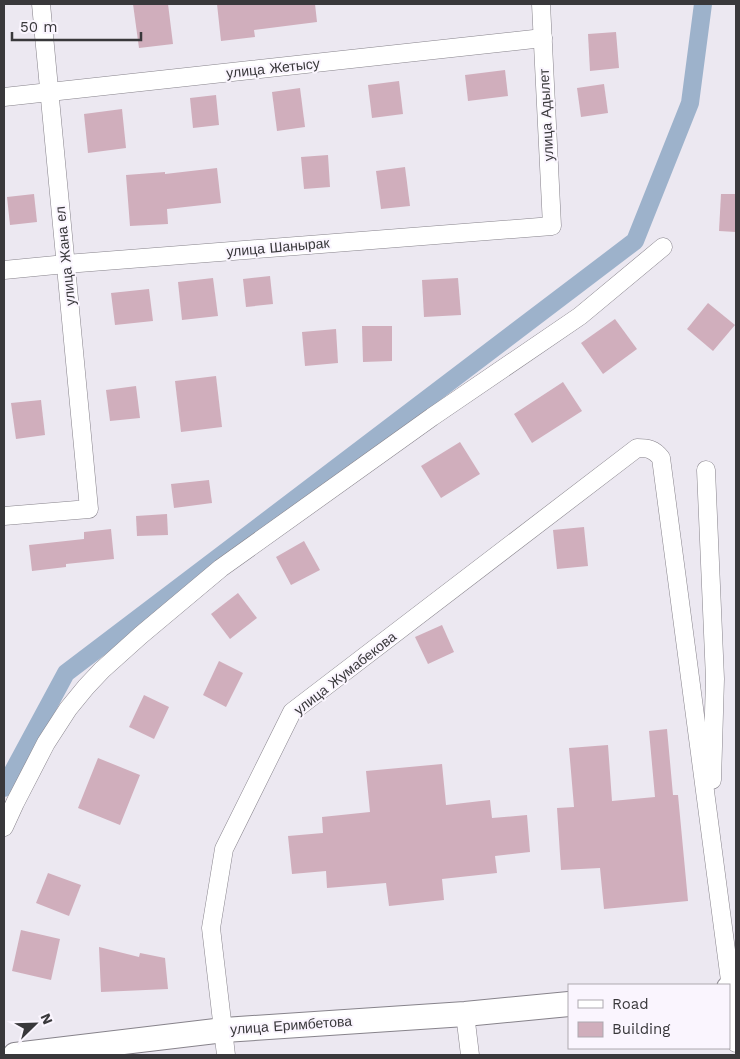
<svg xmlns="http://www.w3.org/2000/svg" width="740" height="1059" font-family="'Work Sans',sans-serif">
	<style>
		.lines { fill: none; stroke-linecap: round; stroke-linejoin: round }
		.canal { stroke: #9db2cb; stroke-width: 18 }
		.building { fill: #d0aebc }
		.street-casing { stroke: #87838b; stroke-width: 19 }
		.secondary-casing { stroke: #87838b; stroke-width: 26 }
		.street { stroke: #fff; stroke-width: 18 }
		.secondary { stroke: #fff; stroke-width: 24 }
		.labels { text-anchor: middle; stroke-width: 4; stroke-linejoin: round; paint-order: stroke }
		.street-label { font-size: 14px; fill: #39383b; stroke: #faf5fe }
	</style>
	<rect width="100%" height="100%" fill="#ece8f1"/>
	<g class="lines">
		<!-- canal -->
		<polyline class="canal" points="4,788 66,673 635,241 690,103 703,4"/>
	</g>
	<!-- building -->
	<g class="building">
		<polygon points="133,4 168,4 173,44 139,48"/>
		<polygon points="217,4 315,4 317,22 254,30 255,37 221,41"/>
		<polygon points="616,32 619,68 590,71 588,34"/>
		<polygon points="505,70 508,96 468,101 465,75"/>
		<polygon points="399,81 403,114 372,118 368,85"/>
		<polygon points="604,84 608,113 581,117 577,88"/>
		<polygon points="300,88 305,127 277,131 272,92"/>
		<polygon points="216,95 219,125 193,128 190,98"/>
		<polygon points="122,109 126,148 88,153 84,114"/>
		<polygon points="328,155 330,187 304,189 301,157"/>
		<polygon points="405,167 410,206 381,209 376,171"/>
		<polygon points="217,168 221,203 167,209 168,224 130,226 126,175 165,172 165,174"/>
		<polygon points="34,194 37,222 10,225 7,197"/>
		<polygon points="721,194 736,194 736,232 719,231"/>
		<polygon points="270,276 273,304 246,307 243,279"/>
		<polygon points="213,278 218,316 182,320 178,282"/>
		<polygon points="458,278 461,315 424,317 422,280"/>
		<polygon points="149,289 153,321 115,325 111,293"/>
		<polygon points="708,303 735,325 713,351 687,329"/>
		<polygon points="615,319 637,349 603,374 581,343"/>
		<polygon points="362,326 392,326 392,361 363,362"/>
		<polygon points="336,329 338,363 305,366 302,332"/>
		<polygon points="216,376 222,427 181,432 175,381"/>
		<polygon points="563,382 582,411 532,443 514,414"/>
		<polygon points="136,386 140,418 110,421 106,390"/>
		<polygon points="41,400 45,435 16,439 11,403"/>
		<polygon points="460,442 480,474 441,498 421,466"/>
		<polygon points="209,480 212,503 174,508 171,484"/>
		<polygon points="167,514 168,535 137,536 136,516"/>
		<polygon points="584,527 588,566 557,569 553,530"/>
		<polygon points="111,529 114,559 66,564 66,567 32,571 29,545 84,539 84,532"/>
		<polygon points="304,541 320,570 291,585 276,557"/>
		<polygon points="238,593 257,618 230,639 211,614"/>
		<polygon points="442,625 454,652 428,664 415,637"/>
		<polygon points="219,661 243,673 226,707 203,695"/>
		<polygon points="144,695 169,707 154,739 129,727"/>
		<polygon points="667,729 673,795 678,795 688,901 604,909 600,868 561,870 557,808 574,807 569,748 608,745 612,801 655,797 649,731"/>
		<polygon points="98,758 140,775 120,825 78,808"/>
		<polygon points="442,764 446,805 490,800 492,818 527,815 530,852 495,856 497,873 442,879 444,900 389,906 386,883 327,888 326,871 292,874 288,836 323,833 322,817 370,812 366,771"/>
		<polygon points="48,873 81,885 69,916 36,903"/>
		<polygon points="21,930 60,939 51,980 12,971"/>
		<polygon points="99,947 139,957 140,953 165,958 168,989 101,992"/>
	</g>
	<g class="lines">
		<!-- street casing -->
		<g class="street-casing">
			<g id="street">
				<polyline points="4,97 543,38"/>
				<polyline points="4,270 66,264 552,226 541,4"/>
				<polyline points="706,470 715,679 712,780"/>
				<polyline points="4,516 89,509 41,4"/>
				<polyline points="4,827 15,803 46,743 68,709 86,687 102,670 141,635 221,568 432,417 580,316 663,247"/>
				<polyline points="465,1014 470,1055"/>
				<path d="M226,1055l-15,-127 13,-79 68,-137 345,-264c11,0 17,1 24,10l70,530 5,55"/>
			</g>
		</g>
		<!-- secondary casing -->
		<g class="secondary-casing">
			<g id="secondary">
				<polyline points="729,988 736,988"/>
				<polyline points="15,1055 224,1030 465,1014 569,1004"/>
			</g>
		</g>
		<!-- street -->
		<use href="#street" class="street"/>
		<!-- secondary -->
		<use href="#secondary" class="secondary"/>
	</g>
	<g class="labels">
		<!-- street labels -->
		<g class="street-label">
			<text transform="translate(273 68) rotate(-6)" y="5">улица Жетысу</text>
			<text transform="translate(546 115) rotate(-93)" y="5">улица Адылет</text>
			<text transform="translate(278 247) rotate(-5)" y="5">улица Шанырак</text>
			<text transform="translate(65 256) rotate(-96)" y="5">улица Жана ел</text>
			<text transform="translate(345 673) rotate(-38)" y="5">улица Жумабекова</text>
			<text transform="translate(291 1025) rotate(-4)" y="5">улица Еримбетова</text>
		</g>
	</g>
	<!-- border -->
	<rect width="740" height="1059" fill="none" stroke="#39383b" stroke-width="10"/>
	<!-- legend -->
	<rect x="568" y="984" width="162" height="65" fill="#faf5fe" stroke="#ada9b0"/>
	<rect x="578" y="1000" width="25" height="8" fill="#ffffff" stroke="#ada9b0"/>
	<text x="612" y="1009" font-size="15" fill="#39383b">Road</text>
	<rect x="578" y="1022" width="25" height="15" fill="#d0aebc" stroke="#ada9b0"/>
	<text x="612" y="1034" font-size="15" fill="#39383b">Building</text>
	<!-- north arrow -->
	<g transform="translate(35 1024) rotate(67)" stroke="#faf5fe" stroke-width="4" paint-order="stroke">
	<path d="M0-4L9 19L0 12L-9 19Z" fill="#39383b"/>
	<text y="-8" font-size="14" font-weight="bold" text-anchor="middle" fill="#39383b">N</text>
	</g>
	<!-- scale -->
	<path d="M12 32v8h129v-8" fill="none" stroke="#39383b" stroke-width="2.5"/>
	<text x="20" y="32" font-size="15" fill="#39383b" stroke="#faf5fe" stroke-width="4" paint-order="stroke">50 m</text>
</svg>
